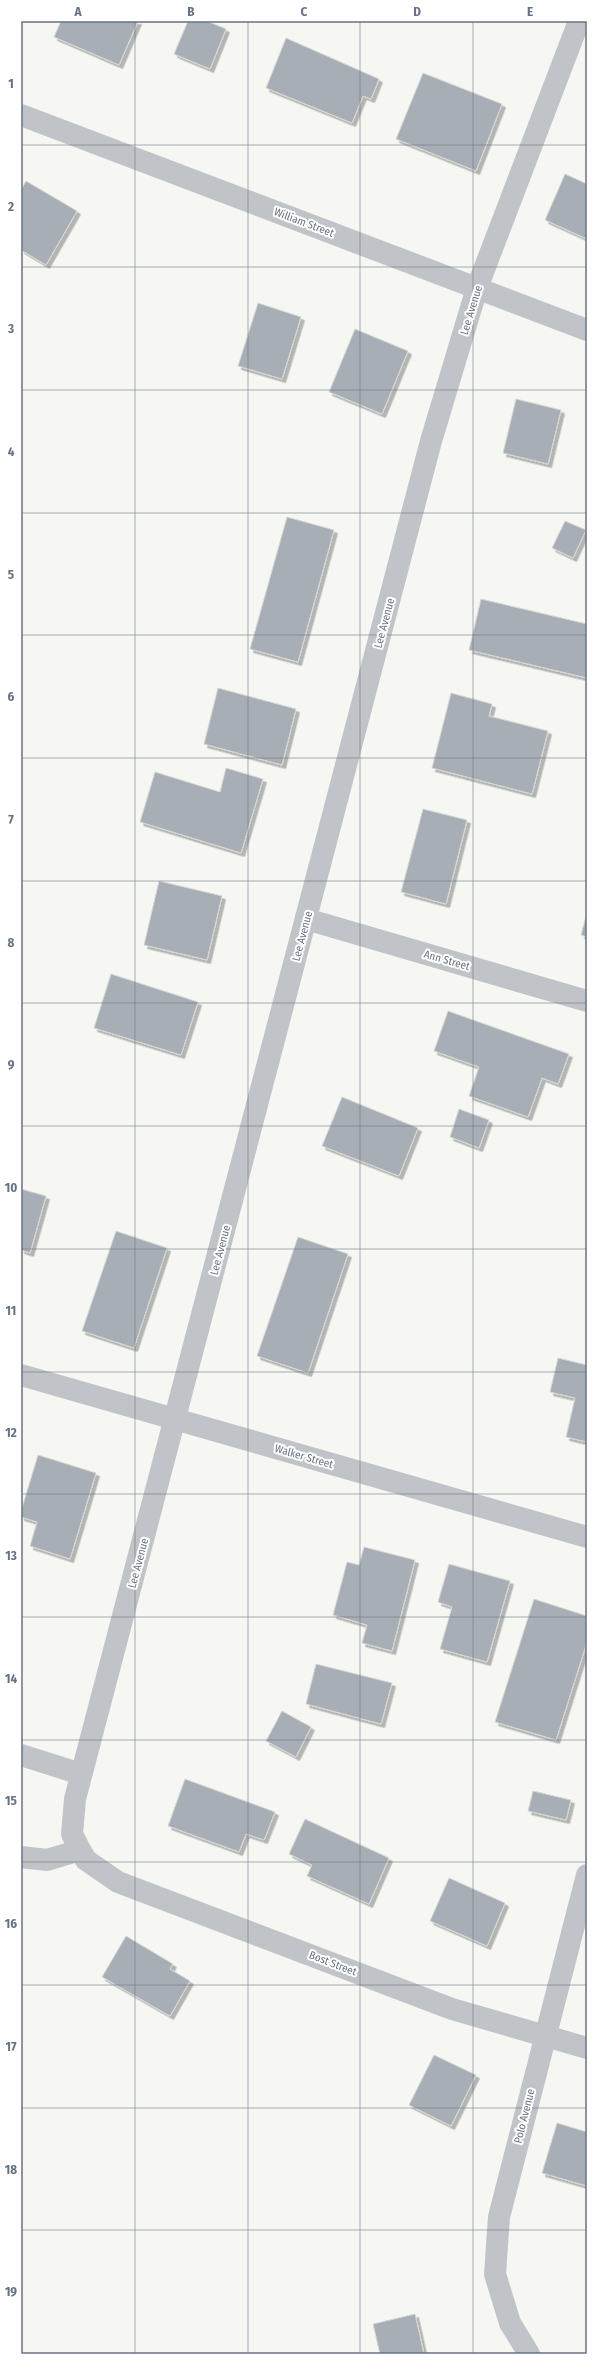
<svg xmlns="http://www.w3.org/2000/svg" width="608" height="2375" font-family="'Fira Sans Condensed',sans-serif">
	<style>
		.building { fill: #a8aeb5; stroke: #d7d8d6; filter: url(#shadow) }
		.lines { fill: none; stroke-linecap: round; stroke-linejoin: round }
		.minor { stroke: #c0c3c7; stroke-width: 22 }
		.grid { fill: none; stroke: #677382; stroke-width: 1; stroke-opacity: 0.55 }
		.labels { text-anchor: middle; stroke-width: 4; stroke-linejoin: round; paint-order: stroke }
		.street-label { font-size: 11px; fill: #677382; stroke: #fff }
		.neatline { fill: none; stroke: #677382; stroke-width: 1.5 }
		.grid-label { font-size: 13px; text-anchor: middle; font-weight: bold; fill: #677382 }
	</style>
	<defs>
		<filter id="shadow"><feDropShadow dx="3.5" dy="3.5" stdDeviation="0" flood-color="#0004"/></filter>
	</defs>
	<rect width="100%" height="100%" fill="#f6f6f3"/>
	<!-- building -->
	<g class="building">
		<polygon points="61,21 138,21 119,65 54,37"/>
		<polygon points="188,21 207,21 226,29 210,69 174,54"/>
		<polygon points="286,38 379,79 371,99 363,96 352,123 266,88"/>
		<polygon points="423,73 502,104 476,171 396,139"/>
		<polygon points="565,174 587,184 587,239 545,220"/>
		<polygon points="26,181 77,211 46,265 21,250 21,190"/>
		<polygon points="258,303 301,317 282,379 238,366"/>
		<polygon points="355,329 408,351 382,414 329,392"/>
		<polygon points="516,399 561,410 548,464 503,453"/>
		<polygon points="287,517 334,530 298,662 250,649"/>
		<polygon points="565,521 586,530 573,558 552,548"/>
		<polygon points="481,599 587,624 587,678 469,650"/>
		<polygon points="218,688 296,709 282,765 204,744"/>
		<polygon points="451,693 492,704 489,716 548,731 532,794 432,768"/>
		<polygon points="226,768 263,779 241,853 140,822 155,772 220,792"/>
		<polygon points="423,809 467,820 446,904 401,892"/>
		<polygon points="159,881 222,896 207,960 144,945"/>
		<polygon points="587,912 587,937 581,935"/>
		<polygon points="111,974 198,1002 181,1055 94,1028"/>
		<polygon points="448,1011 569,1054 558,1084 542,1078 528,1117 469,1096 479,1067 434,1051"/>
		<polygon points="342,1097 418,1128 399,1176 322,1146"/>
		<polygon points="459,1109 489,1120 479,1148 450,1137"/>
		<polygon points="21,1189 46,1196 30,1253 21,1250"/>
		<polygon points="116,1231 167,1248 134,1348 82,1331"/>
		<polygon points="298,1237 348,1254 308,1373 257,1356"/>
		<polygon points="558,1358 587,1365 587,1442 566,1437 575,1398 550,1392"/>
		<polygon points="38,1455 96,1473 70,1559 30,1546 37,1522 21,1517 21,1511"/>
		<polygon points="364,1547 415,1560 392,1651 362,1643 367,1625 333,1615 347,1562 359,1565"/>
		<polygon points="449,1564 510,1581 487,1662 440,1649 452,1607 438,1602"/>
		<polygon points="534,1599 587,1616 587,1642 556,1740 495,1722"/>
		<polygon points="316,1664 392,1683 381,1724 306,1704"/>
		<polygon points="282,1711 311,1727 296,1757 266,1741"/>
		<polygon points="185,1779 275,1812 264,1840 246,1834 239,1852 168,1826"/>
		<polygon points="533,1791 571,1800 566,1820 528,1811"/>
		<polygon points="305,1819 389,1858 369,1904 307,1876 312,1865 289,1854"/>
		<polygon points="449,1878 505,1903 487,1946 430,1921"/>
		<polygon points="126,1936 173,1964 170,1969 190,1981 170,2016 102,1977"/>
		<polygon points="434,2055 476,2075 451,2126 409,2105"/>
		<polygon points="557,2123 587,2132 587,2186 542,2173"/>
		<polygon points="415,2314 424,2354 380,2354 373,2324"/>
	</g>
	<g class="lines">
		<!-- minor -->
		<g class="minor">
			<polyline points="579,21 477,288 431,441 75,1799 72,1834 80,1850 86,1860 118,1882 452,2009 587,2048"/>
			<polyline points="21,115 587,330"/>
			<polyline points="306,919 587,1001"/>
			<polyline points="21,1375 587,1537"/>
			<polyline points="21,1755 81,1774"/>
			<polyline points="21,1857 47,1860 80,1850"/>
			<polyline points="529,2354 510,2323 495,2274 499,2217 587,1875"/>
		</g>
	</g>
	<!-- grid -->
	<path class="grid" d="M135,21v2333M248,21v2333M360,21v2333M473,21v2333M21,145h566M21,267h566M21,390h566M21,513h566M21,635h566M21,758h566M21,881h566M21,1003h566M21,1126h566M21,1249h566M21,1372h566M21,1494h566M21,1617h566M21,1740h566M21,1862h566M21,1985h566M21,2108h566M21,2230h566"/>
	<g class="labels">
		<!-- street labels -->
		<g class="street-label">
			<text transform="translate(304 222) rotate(21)" y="4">William Street</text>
			<text transform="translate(471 310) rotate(-73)" y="4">Lee Avenue</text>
			<text transform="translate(384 623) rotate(-75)" y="4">Lee Avenue</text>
			<text transform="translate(302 936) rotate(-75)" y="4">Lee Avenue</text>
			<text transform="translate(447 960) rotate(16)" y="4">Ann Street</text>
			<text transform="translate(220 1250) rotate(-75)" y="4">Lee Avenue</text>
			<text transform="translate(304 1456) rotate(16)" y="4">Walker Street</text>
			<text transform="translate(138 1563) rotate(-75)" y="4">Lee Avenue</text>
			<text transform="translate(333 1963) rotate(21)" y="4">Bost Street</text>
			<text transform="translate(524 2116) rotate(-76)" y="4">Polo Avenue</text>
		</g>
	</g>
	<!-- border -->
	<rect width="608" height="2375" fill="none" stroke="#ffffff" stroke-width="44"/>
	<rect x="22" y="22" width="564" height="2331" class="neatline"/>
	<g class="grid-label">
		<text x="78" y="16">A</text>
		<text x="191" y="16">B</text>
		<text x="304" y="16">C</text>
		<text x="417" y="16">D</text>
		<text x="530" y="16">E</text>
		<text x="11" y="88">1</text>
		<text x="11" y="211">2</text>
		<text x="11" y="333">3</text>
		<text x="11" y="456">4</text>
		<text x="11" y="579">5</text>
		<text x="11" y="701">6</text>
		<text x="11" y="824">7</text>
		<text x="11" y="947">8</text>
		<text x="11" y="1069">9</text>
		<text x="11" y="1192">10</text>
		<text x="11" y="1315">11</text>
		<text x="11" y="1437">12</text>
		<text x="11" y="1560">13</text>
		<text x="11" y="1683">14</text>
		<text x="11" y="1805">15</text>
		<text x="11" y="1928">16</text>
		<text x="11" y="2051">17</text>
		<text x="11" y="2174">18</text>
		<text x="11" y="2296">19</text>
	</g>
</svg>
